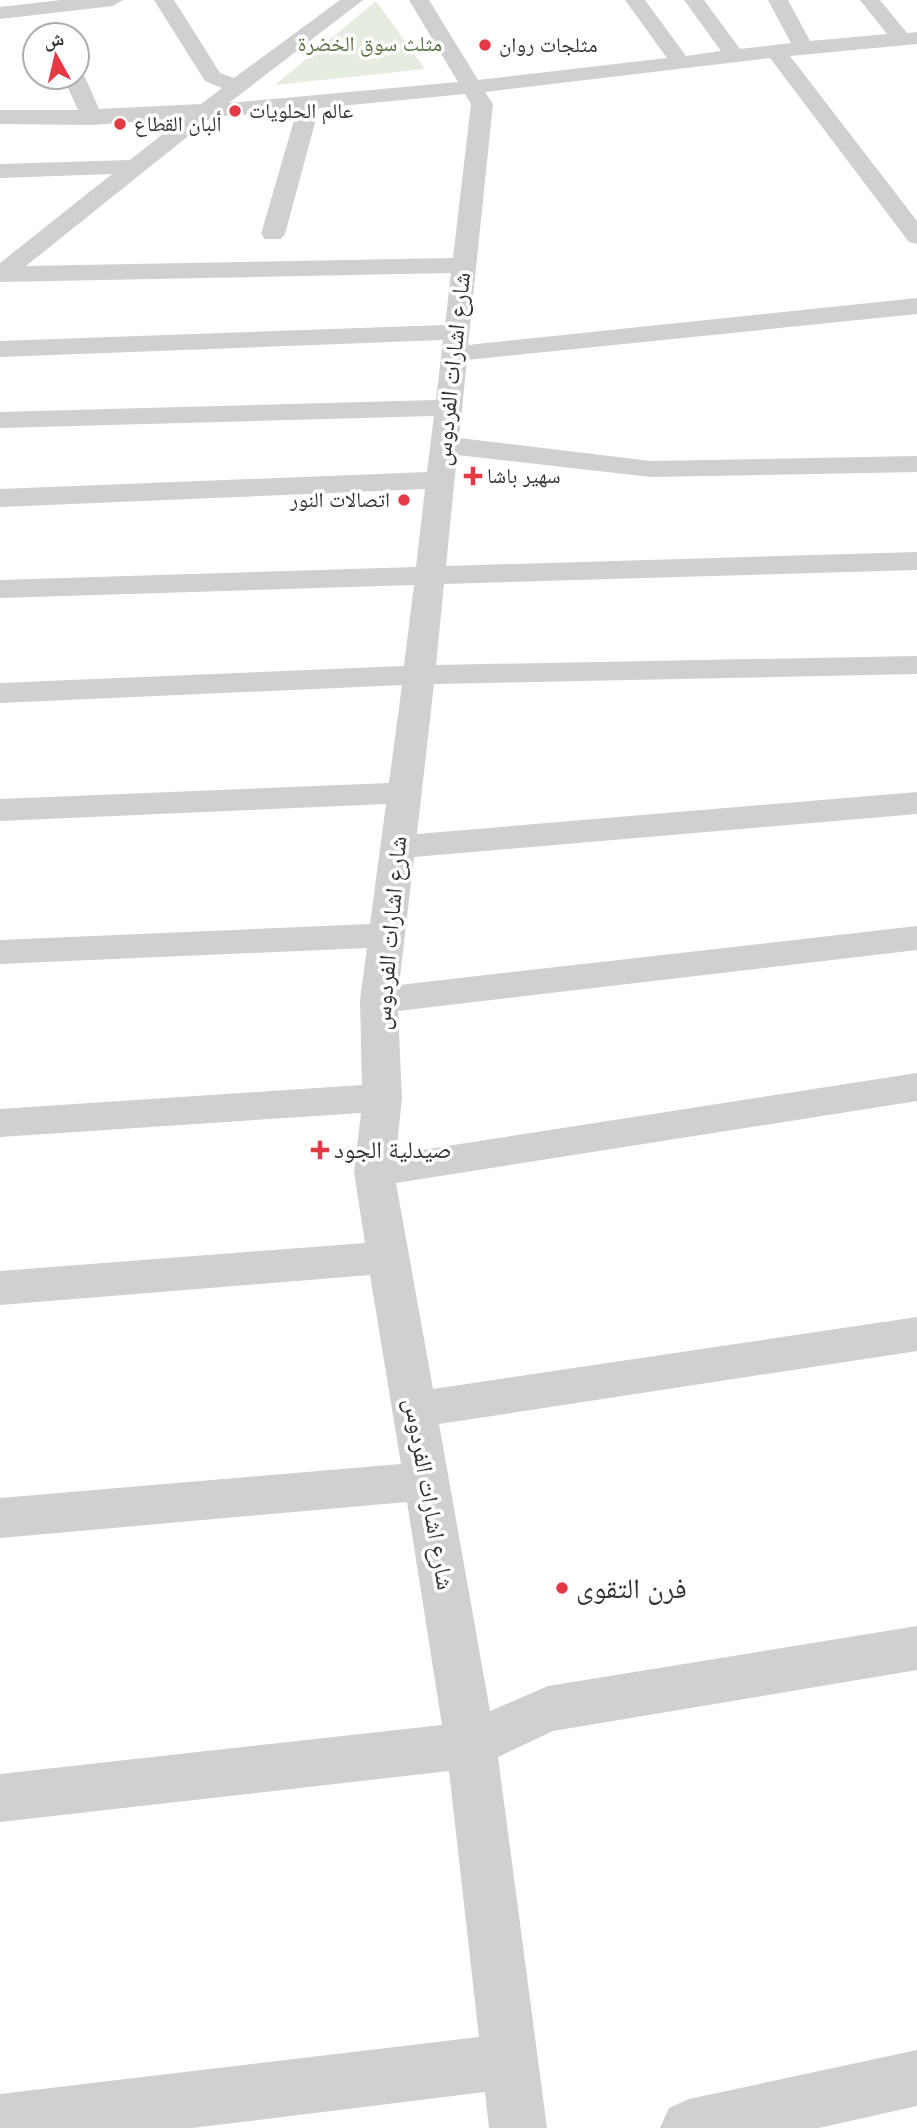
<svg xmlns="http://www.w3.org/2000/svg" width="917" height="2128" font-family="'Noto Sans','Noto Naskh Arabic',sans-serif">
	<style>
		.green { fill: #e6ecdf }
		.lines { fill: none; stroke-linecap: round; stroke-linejoin: round }
		.minor { fill: #d0d0d0; fill-rule: evenodd }
		.poi-dot { fill: #e63946; stroke: #fff; stroke-width: 2.5 }
		.labels { text-anchor: middle; stroke-width: 7; stroke-linejoin: round; paint-order: stroke }
		.far-park-label { font-size: 21px; fill: #56703f; stroke: #fff }
		.far-poi-label { font-size: 21px; fill: #333; stroke: #fff; text-anchor: start }
		.street-label { font-size: 24px; fill: #333; stroke: #fff }
		.poi-label { font-size: 24px; fill: #333; stroke: #fff; text-anchor: start }
		.near-poi-label { font-size: 28px; fill: #333; stroke: #fff; text-anchor: start }
	</style>
	<rect width="100%" height="100%" fill="#fff"/>
	<!-- green -->
	<polygon class="green" points="376,1 425,69 275,85"/>
	<g class="lines">
		<!-- minor -->
		<g class="minor">
			<polygon points="61,0 123,0 113,6 0,19 0,7"/>
			<path d="M154,0h20l46,73 14,5 106,-78h23l-134,103 229,-21 -49,-82h20l49,80 189,-22 -42,-58h20l41,56 35,-5 -37,-51h20l36,49 51,-6 -23,-43h20l22,41 77,-7 -27,-34h20l27,33 10,-1v12l-127,12 127,165v23l-8,-2 -139,-184 -285,34 8,12 -25,241 449,-47v16l-450,46 -8,78 192,23 266,-5v16l-266,5 -194,-22 -11,111 471,-14v18l-473,14 -8,81 481,-9v18l-483,10 -17,150 500,-42v22l-503,43 -15,128 518,-59v24l-519,61 4,87 -6,56 521,-81v28l-521,82 37,206 484,-72v34l-478,73 51,287 58,-25 369,-60v44l-364,61 -55,26 49,371h-58l-4,-36 -293,36h-192v-34l479,-57 -30,-266 -449,51v-48l442,-49 -35,-223 -407,36v-40l401,-34 -31,-189 -370,30v-34l365,-28 -11,-71 7,-59 -361,24v-28l362,-24 -2,-85 7,-52 -367,16v-24l370,-16 16,-120 -386,17v-22l389,-16 13,-98 -402,18v-20l404,-17 10,-81 -414,13v-18l416,-13 9,-78 -425,18v-18l427,-17 7,-56 -434,12v-16l436,-12 7,-60 -443,17v-16l445,-16 6,-52 -451,9v-19l112,-89 -112,4v-14l130,-4 53,-42 -91,7 -92,-1v-14h78l-15,-33h14v-6l8,6 14,32 102,-5 21,-16 -17,-7zM465,94l6,10 -18,154 -427,8 186,-149 85,-7 -36,124 4,5h16l4,-5 34,-126z"/>
			<polygon points="917,2050 917,2106 819,2128 660,2128 669,2108 689,2099"/>
		</g>
	</g>
	<!-- markers -->
	<g class="poi-dot">
		<circle cx="485" cy="45" r="7"/>
		<circle cx="235" cy="111" r="7"/>
		<circle cx="120" cy="124" r="7"/>
		<path d="M469.5 465.5h7v7h7v7h-7v7h-7v-7h-7v-7h7z"/>
		<circle cx="404" cy="500" r="7"/>
		<path d="M316.5 1139.5h7v7h7v7h-7v7h-7v-7h-7v-7h7z"/>
		<circle cx="562" cy="1588" r="7"/>
	</g>
	<g class="labels">
		<!-- far-park labels -->
		<g class="far-park-label">
			<text x="370" y="51">مثلث سوق الخضرة</text>
		</g>
		<!-- far-poi labels -->
		<g class="far-poi-label">
			<text x="499" y="52">مثلجات روان</text>
			<text x="249" y="118">عالم الحلويات</text>
			<text x="134" y="131">ألبان القطاع</text>
			<text x="487" y="483">سهير باشا</text>
			<text x="390" y="507" text-anchor="end">اتصالات النور</text>
		</g>
		<!-- street labels -->
		<g class="street-label">
			<text transform="translate(452 369) rotate(-84)" y="8">شارع اشارات الفردوس</text>
			<text transform="translate(390 933) rotate(-85)" y="8">شارع اشارات الفردوس</text>
			<text transform="translate(429 1494) rotate(80)" y="8">شارع اشارات الفردوس</text>
		</g>
		<!-- poi labels -->
		<g class="poi-label">
			<text x="334" y="1158">صيدلية الجود</text>
		</g>
		<!-- near-poi labels -->
		<g class="near-poi-label">
			<text x="576" y="1598">فرن التقوى</text>
		</g>
	</g>
	<!-- north arrow -->
	<g transform="translate(56 56) rotate(352)"><circle r="33" fill="#ffffff" stroke="#adadad" stroke-width="2"/>
	<path d="M0-5L12 26L0 18L-12 26Z" fill="#e63946"/>
	<text y="-10" font-size="19" font-weight="bold" text-anchor="middle" fill="#333333">ش</text>
	</g>
</svg>
